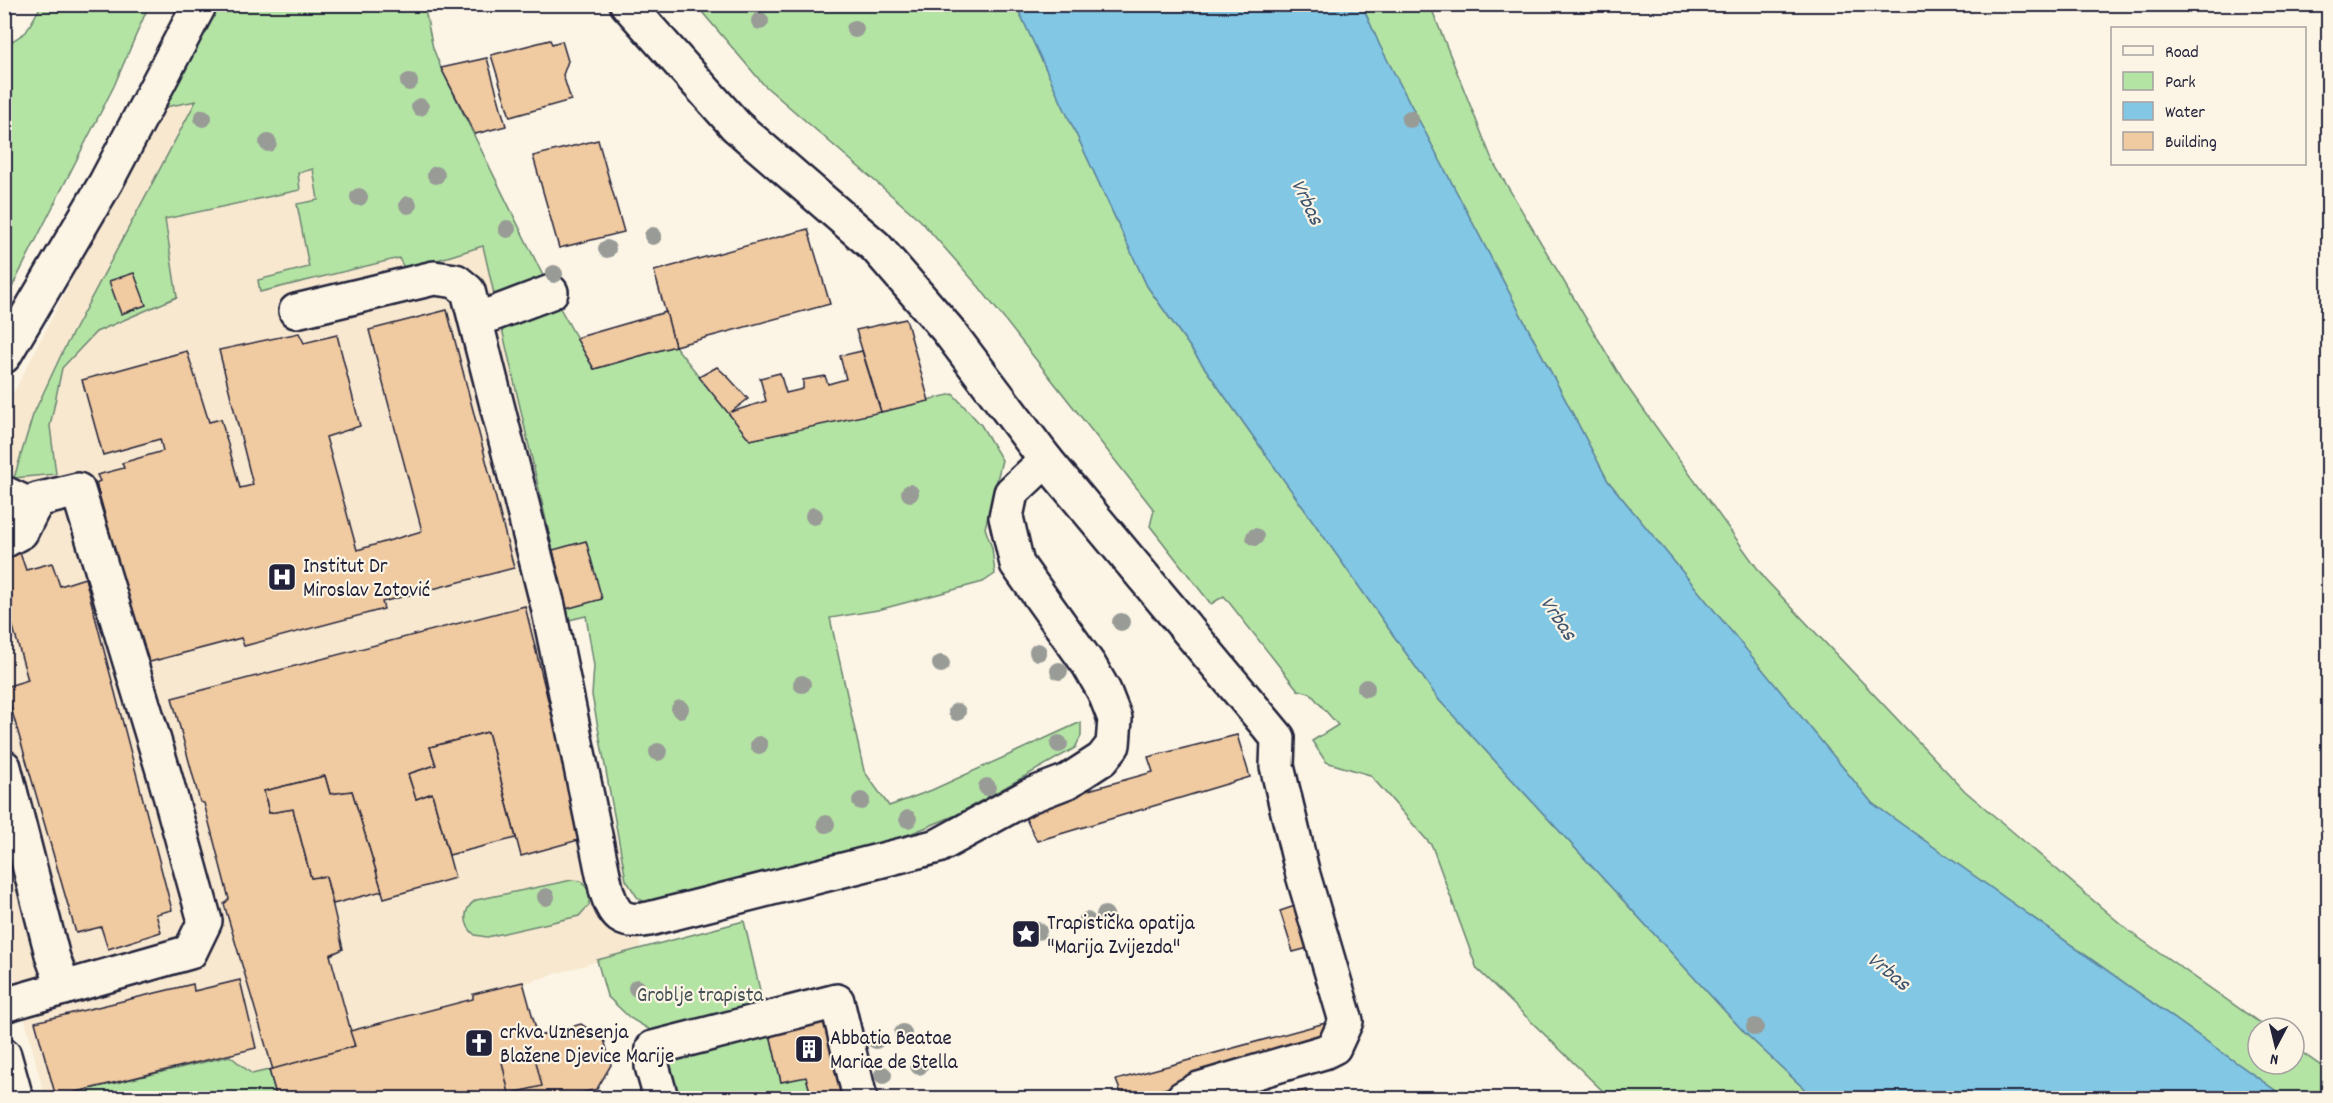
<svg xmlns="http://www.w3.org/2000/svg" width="2333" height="1103" font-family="Dekko,sans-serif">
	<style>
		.built { fill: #f8e8d0 }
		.green { fill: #b4e4a4; stroke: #6b8370; stroke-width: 1.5 }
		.water { fill: #82c7e4; stroke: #5c85a0; stroke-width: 1.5 }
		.building { fill: #f0caa0; stroke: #22223b; stroke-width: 1.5 }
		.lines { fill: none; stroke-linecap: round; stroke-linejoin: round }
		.minor-casing { stroke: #22223b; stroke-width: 38 }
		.minor { stroke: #fcf5e5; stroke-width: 33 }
		.tree { fill: #989b96 }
		.labels { text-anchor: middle; stroke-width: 4.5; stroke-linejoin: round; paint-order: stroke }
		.poi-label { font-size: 21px; fill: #22223b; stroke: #fcf5e5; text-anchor: start }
		.park-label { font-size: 21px; fill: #465255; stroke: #fcf5e5 }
		.water-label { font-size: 22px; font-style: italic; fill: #3f546e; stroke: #fcf5e5 }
	</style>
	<rect width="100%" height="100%" fill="#fcf5e5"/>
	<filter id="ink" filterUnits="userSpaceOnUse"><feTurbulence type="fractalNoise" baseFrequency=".0167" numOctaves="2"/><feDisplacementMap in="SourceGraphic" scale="12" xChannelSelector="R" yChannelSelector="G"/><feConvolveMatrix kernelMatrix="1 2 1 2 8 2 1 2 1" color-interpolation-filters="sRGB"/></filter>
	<g filter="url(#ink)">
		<!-- built -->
		<polygon class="built" points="433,48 485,256 641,948 473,999 350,1031 273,1070 252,1074 230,1056 45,1098 5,942 4,411 160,108"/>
		<!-- green -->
		<g class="green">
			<polygon points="42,4 149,5 114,86 5,301 5,46 26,32"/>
			<polygon points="218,5 424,5 433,48 441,68 551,292 594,369 675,346 750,440 953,394 981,425 1002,460 985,528 992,548 995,574 983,582 878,610 830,618 864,771 889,806 932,790 1081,722 1081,736 1075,748 956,815 888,843 649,905 637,897 626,880 592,695 594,666 586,616 569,620 483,246 405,270 399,258 260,292 258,280 309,267 297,204 318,200 313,169 298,173 300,190 165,219 177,297 96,332 62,368 50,426 56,474 14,478 33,415 63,351 196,101 160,108"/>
			<polygon points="696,5 1016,5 1147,286 1439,700 1745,1033 1814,1098 1610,1098 1477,969 1432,846 1370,775 1326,762 1312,741 1338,725 1310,693 1298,690 1224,596 1211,604 1150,526 1154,510 979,287 920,220 764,85"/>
			<polygon points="1362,5 1430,5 1493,162 1623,381 1765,579 1965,791 2129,931 2267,1028 2258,1028 2258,1064 2294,1064 2294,1047 2328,1071 2328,1098 2286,1098 1872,803 1608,481 1380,46"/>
			<path d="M572,880l9,1 8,10v14l-10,11 -92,21 -12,-2c-12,-10 -13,-26 1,-35z"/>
			<polygon points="744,921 781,1081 806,1077 812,1098 675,1098 652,1031 630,1018 607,996 597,960"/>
			<polygon points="230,1056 252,1074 269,1070 277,1098 51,1098"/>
		</g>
		<!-- water -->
		<polygon class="water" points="1016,5 1362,5 1380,46 1608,481 1872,803 2286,1098 1814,1098 1745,1033 1439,700 1147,286"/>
		<!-- building -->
		<g class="building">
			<polygon points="550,40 552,44 562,41 568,61 563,75 571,100 510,117 491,55"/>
			<polygon points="487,58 506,126 475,134 441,68"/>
			<polygon points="598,140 624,232 559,248 533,156"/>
			<polygon points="808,229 830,304 675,346 654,271"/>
			<polygon points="134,273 146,305 121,314 109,281"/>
			<polygon points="447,310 514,568 382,602 384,609 244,646 241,638 146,663 96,483 100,481 97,475 124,468 122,463 163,451 160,439 103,455 82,380 187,351 209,422 221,419 240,488 253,485 219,350 299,333 304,343 337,335 360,426 326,437 357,550 422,531 369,330"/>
			<polygon points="666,312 675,346 594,369 576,338"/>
			<polygon points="906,319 929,401 881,412 856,330"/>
			<polygon points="862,351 881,412 750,440 699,377 717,367 729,378 748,399 731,412 766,401 760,378 780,373 786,393 803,389 803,380 825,376 828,384 846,379 840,356"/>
			<polygon points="4,501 12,524 4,526"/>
			<polygon points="586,541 602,599 566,609 553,550"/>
			<polygon points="19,550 26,570 52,563 60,586 85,578 172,910 156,914 161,932 108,949 101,927 76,933 5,687 28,680 4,595 4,554"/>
			<polygon points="525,606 582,839 521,856 488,732 430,747 436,765 408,774 416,799 432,793 455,878 384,898 352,791 330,794 325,776 264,791 269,813 293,809 311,878 326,876 343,949 330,955 355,1046 273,1070 224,904 229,899 204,803 200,802 172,698"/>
			<polygon points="488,732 516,838 449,855 432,793 416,799 408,774 436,765 430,747"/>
			<polygon points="1237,735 1250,777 1037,841 1021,809 1153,772 1148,757"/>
			<polygon points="325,776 330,794 352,791 382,891 333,904 326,876 311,878 293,809 269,813 264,791"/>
			<polygon points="1301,904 1312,947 1293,952 1280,911"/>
			<polygon points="240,980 256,1048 56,1097 35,1022 193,984 194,991"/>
			<polygon points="523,982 538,1036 581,1024 604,1039 611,1065 597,1089 562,1098 277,1098 269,1070 355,1046 350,1031 473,999 473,994"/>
			<polygon points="834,1008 857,1098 812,1098 806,1077 781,1082 767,1021"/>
			<polygon points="1329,1022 1332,1031 1318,1038 1158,1091 1160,1096 1123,1098 1116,1080"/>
			<polygon points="534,1054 542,1086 509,1094 502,1062"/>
			<polygon points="1306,1090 1308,1098 1290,1098 1289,1094"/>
			<polygon points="645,1092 647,1098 619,1098"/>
			<polygon points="1276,1093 1278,1098 1254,1098"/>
		</g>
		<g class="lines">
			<!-- minor casing -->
			<g class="minor-casing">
				<g id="minor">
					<path d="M296,311l138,-33 22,3 12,10 80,315 58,283c8,27 15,35 43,30l289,-73 91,-50 39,-15 34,-22 11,-14 2,-26 -11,-28 -15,-26 -72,-101 -11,-47 5,-24 35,-33 -99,-131 -71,-82 -140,-121 -109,-122"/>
					<polyline points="477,320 551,292"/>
					<polyline points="4,356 106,182 200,4"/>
					<polyline points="1046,460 1278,738 1277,766 1303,875 1346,1021 1334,1047 1324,1052 1199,1089 1183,1098"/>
					<polyline points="4,493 34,507"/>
					<polyline points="4,541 21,532 37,500 78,490 165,777 205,921 190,952 4,1005"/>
					<polyline points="4,767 53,958 64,988"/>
					<polyline points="4,1055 16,1098"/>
					<polyline points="661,1098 652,1066 653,1048 837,1001 860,1098"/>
				</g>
			</g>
			<!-- minor -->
			<use href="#minor" class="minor"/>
		</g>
		<!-- trees -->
		<g class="tree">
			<circle cx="760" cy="21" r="9"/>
			<circle cx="855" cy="29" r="9"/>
			<circle cx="409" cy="82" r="9"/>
			<circle cx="420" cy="107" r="9"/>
			<circle cx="203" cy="118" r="9"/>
			<circle cx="1410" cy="119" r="9"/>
			<circle cx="268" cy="143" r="9"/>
			<circle cx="436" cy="175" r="9"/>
			<circle cx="359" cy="197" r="9"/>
			<circle cx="408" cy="205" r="9"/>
			<circle cx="507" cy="229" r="9"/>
			<circle cx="653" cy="236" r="9"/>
			<circle cx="607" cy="249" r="9"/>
			<circle cx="554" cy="274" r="9"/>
			<circle cx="910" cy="493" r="9"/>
			<circle cx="814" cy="516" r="9"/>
			<circle cx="1255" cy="537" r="9"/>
			<circle cx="1121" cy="622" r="9"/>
			<circle cx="1038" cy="652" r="9"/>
			<circle cx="941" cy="664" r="9"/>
			<circle cx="1059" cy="671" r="9"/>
			<circle cx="802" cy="684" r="9"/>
			<circle cx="1366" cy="688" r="9"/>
			<circle cx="680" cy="709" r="9"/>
			<circle cx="957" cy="712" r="9"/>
			<circle cx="1059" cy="744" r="9"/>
			<circle cx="759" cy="745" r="9"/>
			<circle cx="658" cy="752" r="9"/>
			<circle cx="987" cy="787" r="9"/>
			<circle cx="861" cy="801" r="9"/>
			<circle cx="908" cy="819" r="9"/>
			<circle cx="826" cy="824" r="9"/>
			<circle cx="546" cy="897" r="9"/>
			<circle cx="1105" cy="915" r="9"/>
			<circle cx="1087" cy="921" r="9"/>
			<circle cx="1038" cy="931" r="9"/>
			<circle cx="637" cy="988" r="9"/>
			<circle cx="1755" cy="1027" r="9"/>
			<circle cx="903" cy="1033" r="9"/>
			<circle cx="876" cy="1040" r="9"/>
			<circle cx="919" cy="1066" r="9"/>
			<circle cx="883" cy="1075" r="9"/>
		</g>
	</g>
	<!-- icons -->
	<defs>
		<g id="hospital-square" transform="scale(1.5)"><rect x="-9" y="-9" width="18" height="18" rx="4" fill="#22223b" stroke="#fcf5e5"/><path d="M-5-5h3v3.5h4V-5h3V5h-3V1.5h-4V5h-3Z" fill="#fff"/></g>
		<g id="sight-square" transform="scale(1.5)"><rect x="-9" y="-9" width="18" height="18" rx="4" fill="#22223b" stroke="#fcf5e5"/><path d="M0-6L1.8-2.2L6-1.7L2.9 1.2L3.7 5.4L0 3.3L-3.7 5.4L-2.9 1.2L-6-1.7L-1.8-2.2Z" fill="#fff"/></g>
		<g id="church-square" transform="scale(1.5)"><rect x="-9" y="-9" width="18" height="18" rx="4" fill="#22223b" stroke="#fcf5e5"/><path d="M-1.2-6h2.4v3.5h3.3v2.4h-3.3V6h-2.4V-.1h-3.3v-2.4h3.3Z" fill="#fff"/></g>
		<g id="building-square" transform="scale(1.5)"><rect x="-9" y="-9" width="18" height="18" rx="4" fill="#22223b" stroke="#fcf5e5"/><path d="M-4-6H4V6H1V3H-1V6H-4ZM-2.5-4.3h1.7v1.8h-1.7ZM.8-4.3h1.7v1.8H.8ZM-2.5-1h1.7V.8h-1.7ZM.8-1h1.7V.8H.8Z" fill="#fff"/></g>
	</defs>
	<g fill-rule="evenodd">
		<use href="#hospital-square" x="282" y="577"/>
		<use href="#sight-square" x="1026" y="934"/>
		<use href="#church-square" x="479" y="1043"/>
		<use href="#building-square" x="809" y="1049"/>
	</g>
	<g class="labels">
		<!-- poi labels -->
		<g class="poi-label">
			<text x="303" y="572">Institut Dr<tspan x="303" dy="24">Miroslav Zotović</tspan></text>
			<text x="1047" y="929">Trapistička opatija<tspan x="1047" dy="24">"Marija Zvijezda"</tspan></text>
			<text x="500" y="1038">crkva Uznesenja<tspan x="500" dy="24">Blažene Djevice Marije</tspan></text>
			<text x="830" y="1044">Abbatia Beatae<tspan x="830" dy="24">Mariae de Stella</tspan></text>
		</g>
		<!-- park labels -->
		<g class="park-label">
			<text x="700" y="1001">Groblje trapista</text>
		</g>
		<!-- water labels -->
		<g class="water-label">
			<text transform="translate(1309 201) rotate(64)" y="8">Vrbas</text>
			<text transform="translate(1560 617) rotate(56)" y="8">Vrbas</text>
			<text transform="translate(1890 970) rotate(39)" y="8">Vrbas</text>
		</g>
	</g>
	<!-- margin -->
	<rect width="2333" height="1103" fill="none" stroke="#fcf5e5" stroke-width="24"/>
	<rect x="12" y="12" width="2309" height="1079" fill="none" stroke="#22223b" stroke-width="2" filter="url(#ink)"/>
	<!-- legend -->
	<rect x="2111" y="27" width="195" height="138" fill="#fcf5e5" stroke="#a5a1a1" stroke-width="1.5"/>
	<rect x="2123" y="46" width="30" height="9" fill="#fcf5e5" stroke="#a5a1a1" stroke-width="1.5"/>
	<text x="2165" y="57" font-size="18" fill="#22223b">Road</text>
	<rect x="2123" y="72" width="30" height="18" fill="#b4e4a4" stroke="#a5a1a1" stroke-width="1.5"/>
	<text x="2165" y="87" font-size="18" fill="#22223b">Park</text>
	<rect x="2123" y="102" width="30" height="18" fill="#82c7e4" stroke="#a5a1a1" stroke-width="1.5"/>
	<text x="2165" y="117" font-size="18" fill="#22223b">Water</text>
	<rect x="2123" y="132" width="30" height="18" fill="#f0caa0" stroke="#a5a1a1" stroke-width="1.5"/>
	<text x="2165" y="147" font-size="18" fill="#22223b">Building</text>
	<!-- north arrow -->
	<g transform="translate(2276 1046) rotate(187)"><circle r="28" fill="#fcf5e5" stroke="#a5a1a1" stroke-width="1.5"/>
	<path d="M0-4.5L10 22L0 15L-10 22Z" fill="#22223b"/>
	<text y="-9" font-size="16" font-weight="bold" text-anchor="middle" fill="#22223b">N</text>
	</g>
</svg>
